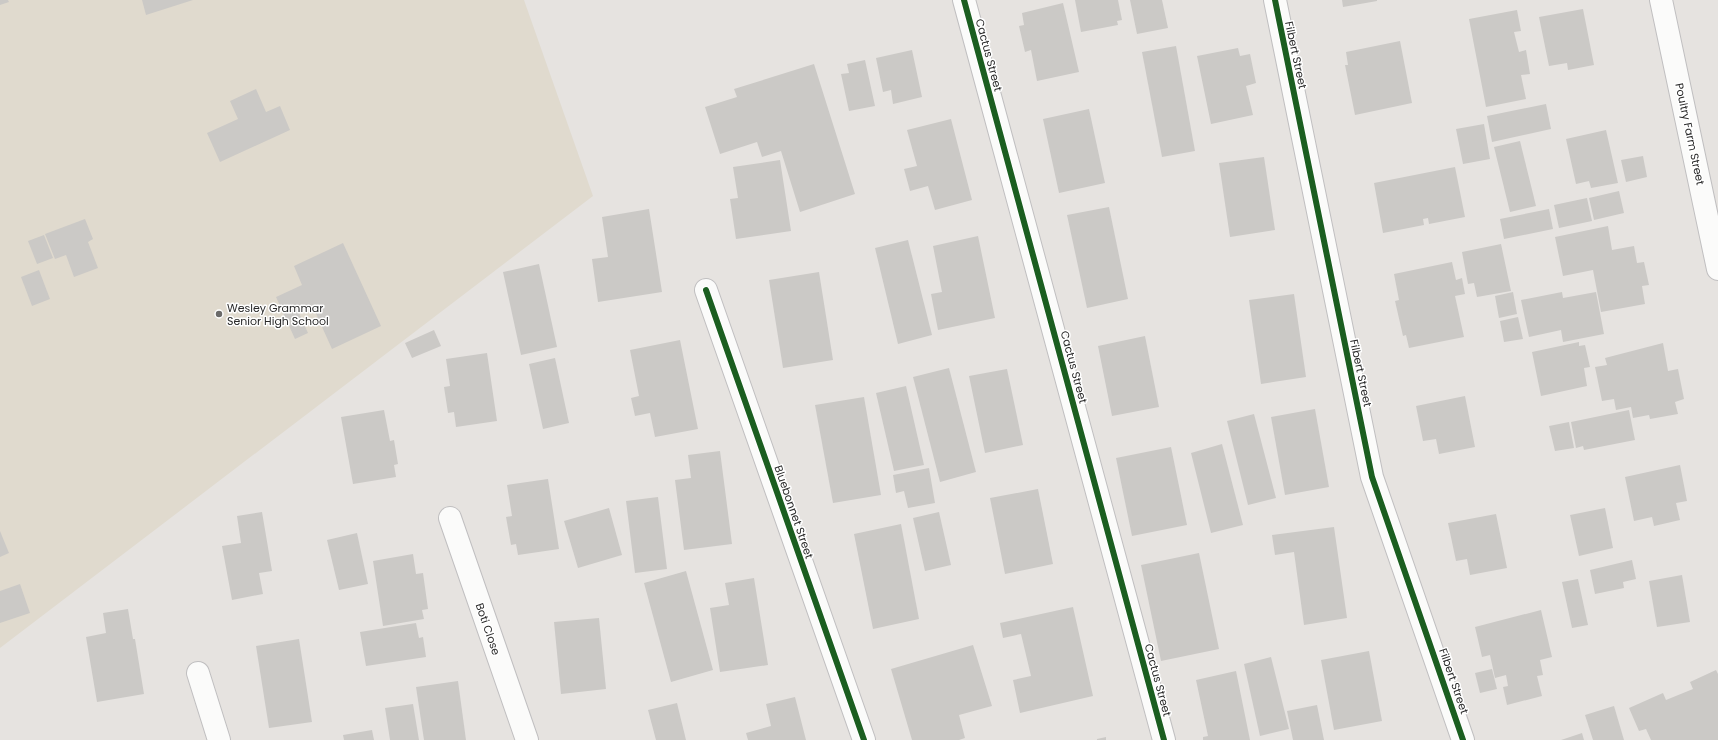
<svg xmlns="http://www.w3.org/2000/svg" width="1718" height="740" font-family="Poppins,sans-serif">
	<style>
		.education { fill: #e0dace }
		.building { fill: #cbc9c6 }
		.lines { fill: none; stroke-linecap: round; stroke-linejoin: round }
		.street-casing { stroke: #c0bfc0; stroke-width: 24 }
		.street { stroke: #fbfbfa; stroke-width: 22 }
		.cycleway-casing { stroke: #fff; stroke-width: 8 }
		.cycleway { stroke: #1b5e20; stroke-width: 6 }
		.poi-dot { fill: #6b6a69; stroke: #fff; stroke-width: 1.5 }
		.labels { text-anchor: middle; stroke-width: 3; stroke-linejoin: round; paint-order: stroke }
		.street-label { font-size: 11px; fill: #292929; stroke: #fff }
		.poi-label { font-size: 11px; fill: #292929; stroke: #fff; text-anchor: start }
	</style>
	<rect width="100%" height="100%" fill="#e6e3e0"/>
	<!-- education -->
	<polygon class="education" points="0,0 524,0 593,196 0,648"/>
	<!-- building -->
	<g class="building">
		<polygon points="0,0 8,0 9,2 0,5"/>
		<polygon points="142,0 193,0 146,15"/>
		<polygon points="1075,0 1118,0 1122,20 1117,21 1118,25 1081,32"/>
		<polygon points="1130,0 1162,0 1168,28 1137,34"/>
		<polygon points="1342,0 1377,0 1377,1 1343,7"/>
		<polygon points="1063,3 1079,72 1037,81 1031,50 1025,52 1019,26 1024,25 1022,13"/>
		<polygon points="1583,9 1594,65 1568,70 1567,63 1549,66 1539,17"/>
		<polygon points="1517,10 1521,31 1514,32 1519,52 1526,50 1530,74 1521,75 1526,99 1486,107 1469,19"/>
		<polygon points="1400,41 1412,103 1355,115 1345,65 1348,65 1346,52"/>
		<polygon points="1176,46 1195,151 1162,157 1142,52"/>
		<polygon points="1238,48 1240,56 1250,54 1256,83 1246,86 1253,115 1211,124 1197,56"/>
		<polygon points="912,50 922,97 893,104 891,90 883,92 876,58"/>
		<polygon points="865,60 875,106 849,111 841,74 849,73 847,64"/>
		<polygon points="814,64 855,194 800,212 781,151 762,157 757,142 720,154 705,107 737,97 734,89"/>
		<polygon points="256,89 266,112 280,106 290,130 220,162 207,133 238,119 230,101"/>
		<polygon points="1546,104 1551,129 1492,142 1487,116"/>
		<polygon points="1089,109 1105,183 1059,193 1043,119"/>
		<polygon points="951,119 972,200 935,210 928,186 910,191 904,169 917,166 907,130"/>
		<polygon points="1484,124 1490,159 1463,164 1456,129"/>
		<polygon points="1606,130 1618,183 1591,188 1589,181 1576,184 1566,139"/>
		<polygon points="1520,141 1536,206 1510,212 1494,147"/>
		<polygon points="1643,156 1647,177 1626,182 1621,160"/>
		<polygon points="1264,157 1275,230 1230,237 1219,163"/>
		<polygon points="780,160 791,231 736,239 730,199 738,198 733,167"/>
		<polygon points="1455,167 1465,217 1429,224 1428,218 1423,219 1424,225 1383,233 1374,183"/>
		<polygon points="1619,191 1624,213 1594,220 1589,198"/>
		<polygon points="1587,198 1592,221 1559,228 1554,205"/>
		<polygon points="1109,207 1128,299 1087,308 1067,215"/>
		<polygon points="649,209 662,292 598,302 592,259 608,257 602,217"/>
		<polygon points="1549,209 1553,229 1504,239 1500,219"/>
		<polygon points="85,219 93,239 88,242 98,268 74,277 66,255 55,259 45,234"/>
		<polygon points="1608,226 1612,250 1634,246 1637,263 1644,262 1649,285 1642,286 1645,304 1601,312 1593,270 1563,276 1555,237"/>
		<polygon points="44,235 53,258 37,264 28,241"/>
		<polygon points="978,236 995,318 938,330 931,294 942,292 933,246"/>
		<polygon points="908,240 932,335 898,344 875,248"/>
		<polygon points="343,243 381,326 332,349 313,307 299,313 308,333 295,339 276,297 302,285 294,266"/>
		<polygon points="1501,244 1511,291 1477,297 1474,283 1468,284 1462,252"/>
		<polygon points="1452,262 1456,280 1462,278 1465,294 1455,296 1464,337 1409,348 1406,335 1403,336 1395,301 1399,300 1394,274"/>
		<polygon points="539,264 557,347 521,355 503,272"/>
		<polygon points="39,270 50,299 32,306 21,277"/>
		<polygon points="819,272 833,360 783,368 769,280"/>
		<polygon points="1513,292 1517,314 1499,318 1495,296"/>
		<polygon points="1562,292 1563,298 1596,292 1604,334 1563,342 1561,330 1529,337 1521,300"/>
		<polygon points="1294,294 1306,377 1261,384 1249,300"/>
		<polygon points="1518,317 1523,339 1504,342 1500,321"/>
		<polygon points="434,330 441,346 412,358 405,343"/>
		<polygon points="1145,336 1159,407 1112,416 1098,346"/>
		<polygon points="680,340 698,429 655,437 650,413 635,416 631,398 639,396 630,350"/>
		<polygon points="1579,342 1579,346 1585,345 1590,367 1584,368 1587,386 1541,396 1532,352"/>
		<polygon points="1663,343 1668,371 1678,369 1684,399 1675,402 1678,414 1650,419 1649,415 1633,418 1631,407 1616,410 1614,399 1602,401 1595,367 1607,365 1605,358"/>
		<polygon points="487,353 497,421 456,427 454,412 448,413 444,387 450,386 446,359"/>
		<polygon points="555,358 569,423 543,429 529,364"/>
		<polygon points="949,368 976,472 940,482 913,377"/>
		<polygon points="1007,369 1023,445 985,453 969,376"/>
		<polygon points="906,386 924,465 894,471 876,393"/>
		<polygon points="1465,396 1475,447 1439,454 1436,439 1423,441 1416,406"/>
		<polygon points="864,397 881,495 833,503 815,405"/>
		<polygon points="1315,409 1329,487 1285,495 1271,417"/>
		<polygon points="384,410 390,441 394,440 398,464 394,465 396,477 353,484 341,417"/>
		<polygon points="1629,410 1635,440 1584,450 1583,446 1576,448 1571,422"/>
		<polygon points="1254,414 1276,498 1248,505 1227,421"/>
		<polygon points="1569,422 1574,448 1555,451 1549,426"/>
		<polygon points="1222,444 1243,525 1211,533 1191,453"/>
		<polygon points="1171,447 1187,525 1132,536 1116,458"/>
		<polygon points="720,451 732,544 684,550 675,480 691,478 688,455"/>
		<polygon points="1680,465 1687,501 1676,503 1680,520 1654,526 1652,517 1634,521 1625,477"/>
		<polygon points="929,468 935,503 908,508 904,491 896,493 893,475"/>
		<polygon points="548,479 559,549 518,555 516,544 511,545 506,517 512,516 507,485"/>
		<polygon points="1038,489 1053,564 1005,574 990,498"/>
		<polygon points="658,497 667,569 635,573 626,501"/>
		<polygon points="609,508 622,555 578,568 564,521"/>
		<polygon points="1605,508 1613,548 1579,556 1570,515"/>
		<polygon points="262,512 272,571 259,573 263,594 232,600 222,546 241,543 237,516"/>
		<polygon points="939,512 951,565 925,571 913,518"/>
		<polygon points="1496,514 1507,568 1470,575 1467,559 1456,561 1448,523"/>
		<polygon points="901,524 919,619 873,629 854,534"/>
		<polygon points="1334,527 1347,618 1304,625 1294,552 1275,555 1272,535"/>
		<polygon points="0,531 9,553 0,557"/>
		<polygon points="357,533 368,584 339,590 327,540"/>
		<polygon points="1199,553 1219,649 1161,661 1141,565"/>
		<polygon points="413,554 416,574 423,573 428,609 422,610 424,619 383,626 373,561"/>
		<polygon points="1632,560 1636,579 1623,582 1624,588 1595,594 1590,570"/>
		<polygon points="686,571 713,670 671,682 644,583"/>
		<polygon points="1682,575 1690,622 1657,627 1649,581"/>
		<polygon points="754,578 768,665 720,672 710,608 729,605 725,583"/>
		<polygon points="1578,579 1588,625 1572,628 1562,582"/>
		<polygon points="20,584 30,613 0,623 0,591"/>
		<polygon points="1073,607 1093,696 1020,713 1013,680 1031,676 1021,634 1003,638 1000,623"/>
		<polygon points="128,609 133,639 135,639 144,694 97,702 86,637 106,633 103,613"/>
		<polygon points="1541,610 1552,657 1540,660 1543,675 1537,676 1542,696 1507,705 1503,687 1508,686 1506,675 1495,678 1490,655 1482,657 1475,627"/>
		<polygon points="599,618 606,689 561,694 554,622"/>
		<polygon points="416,623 419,638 423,637 426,657 366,666 360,632"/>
		<polygon points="299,639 312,722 269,728 256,646"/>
		<polygon points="973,645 992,706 959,715 965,738 959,740 912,740 891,669"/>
		<polygon points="1369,651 1382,721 1334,730 1321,660"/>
		<polygon points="1271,657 1289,729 1260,736 1244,664"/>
		<polygon points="1492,669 1497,689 1480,693 1475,673"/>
		<polygon points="1716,670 1718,674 1718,740 1651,740 1646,729 1639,731 1629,708 1663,693 1666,700 1693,689 1690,682"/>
		<polygon points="1236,671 1250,740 1203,740 1203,737 1208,736 1196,680"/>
		<polygon points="458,681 466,740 424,740 416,687"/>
		<polygon points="795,697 806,740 748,740 746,733 771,726 766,704"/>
		<polygon points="677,703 686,740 656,740 648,710"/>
		<polygon points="413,704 419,740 390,740 385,708"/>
		<polygon points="1317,705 1324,740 1293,740 1287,711"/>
		<polygon points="1614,706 1624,740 1593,740 1585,715"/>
		<polygon points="372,730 374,740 344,740 343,735"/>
		<polygon points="1582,733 1584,740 1561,740"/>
		<polygon points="1106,737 1106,740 1097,740 1097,739"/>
	</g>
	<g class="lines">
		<!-- street casing -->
		<g class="street-casing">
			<g id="street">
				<polyline points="964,0 1164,740"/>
				<polyline points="1275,0 1372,477 1463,740"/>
				<polyline points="1661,0 1718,269"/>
				<polyline points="706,290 864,740"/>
				<polyline points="450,518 527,740"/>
				<polyline points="198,673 219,740"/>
			</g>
		</g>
		<!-- street -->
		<use href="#street" class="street"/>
		<!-- cycleway casing -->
		<g class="cycleway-casing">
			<g id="cycleway">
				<polyline points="964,0 1164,740"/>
				<polyline points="1275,0 1372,477 1463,740"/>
				<polyline points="706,290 864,740"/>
			</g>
		</g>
		<!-- cycleway -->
		<use href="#cycleway" class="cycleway"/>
	</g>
	<!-- markers -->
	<circle class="poi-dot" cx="219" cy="314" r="4"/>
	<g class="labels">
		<!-- street labels -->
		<g class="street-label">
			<text transform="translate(989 55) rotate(75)" y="4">Cactus Street</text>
			<text transform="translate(1296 55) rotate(78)" y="4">Filbert Street</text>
			<text transform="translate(1690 134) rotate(78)" y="4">Poultry Farm Street</text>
			<text transform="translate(1074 367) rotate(75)" y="4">Cactus Street</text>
			<text transform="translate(1361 373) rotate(78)" y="4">Filbert Street</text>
			<text transform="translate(794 512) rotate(71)" y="4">Bluebonnet Street</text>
			<text transform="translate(488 629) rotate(71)" y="4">Boti Close</text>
			<text transform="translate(1158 680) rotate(75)" y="4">Cactus Street</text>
			<text transform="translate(1454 681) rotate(71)" y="4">Filbert Street</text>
		</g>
		<!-- poi labels -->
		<g class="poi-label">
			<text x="227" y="312">Wesley Grammar<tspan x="227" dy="13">Senior High School</tspan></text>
		</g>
	</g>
</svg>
